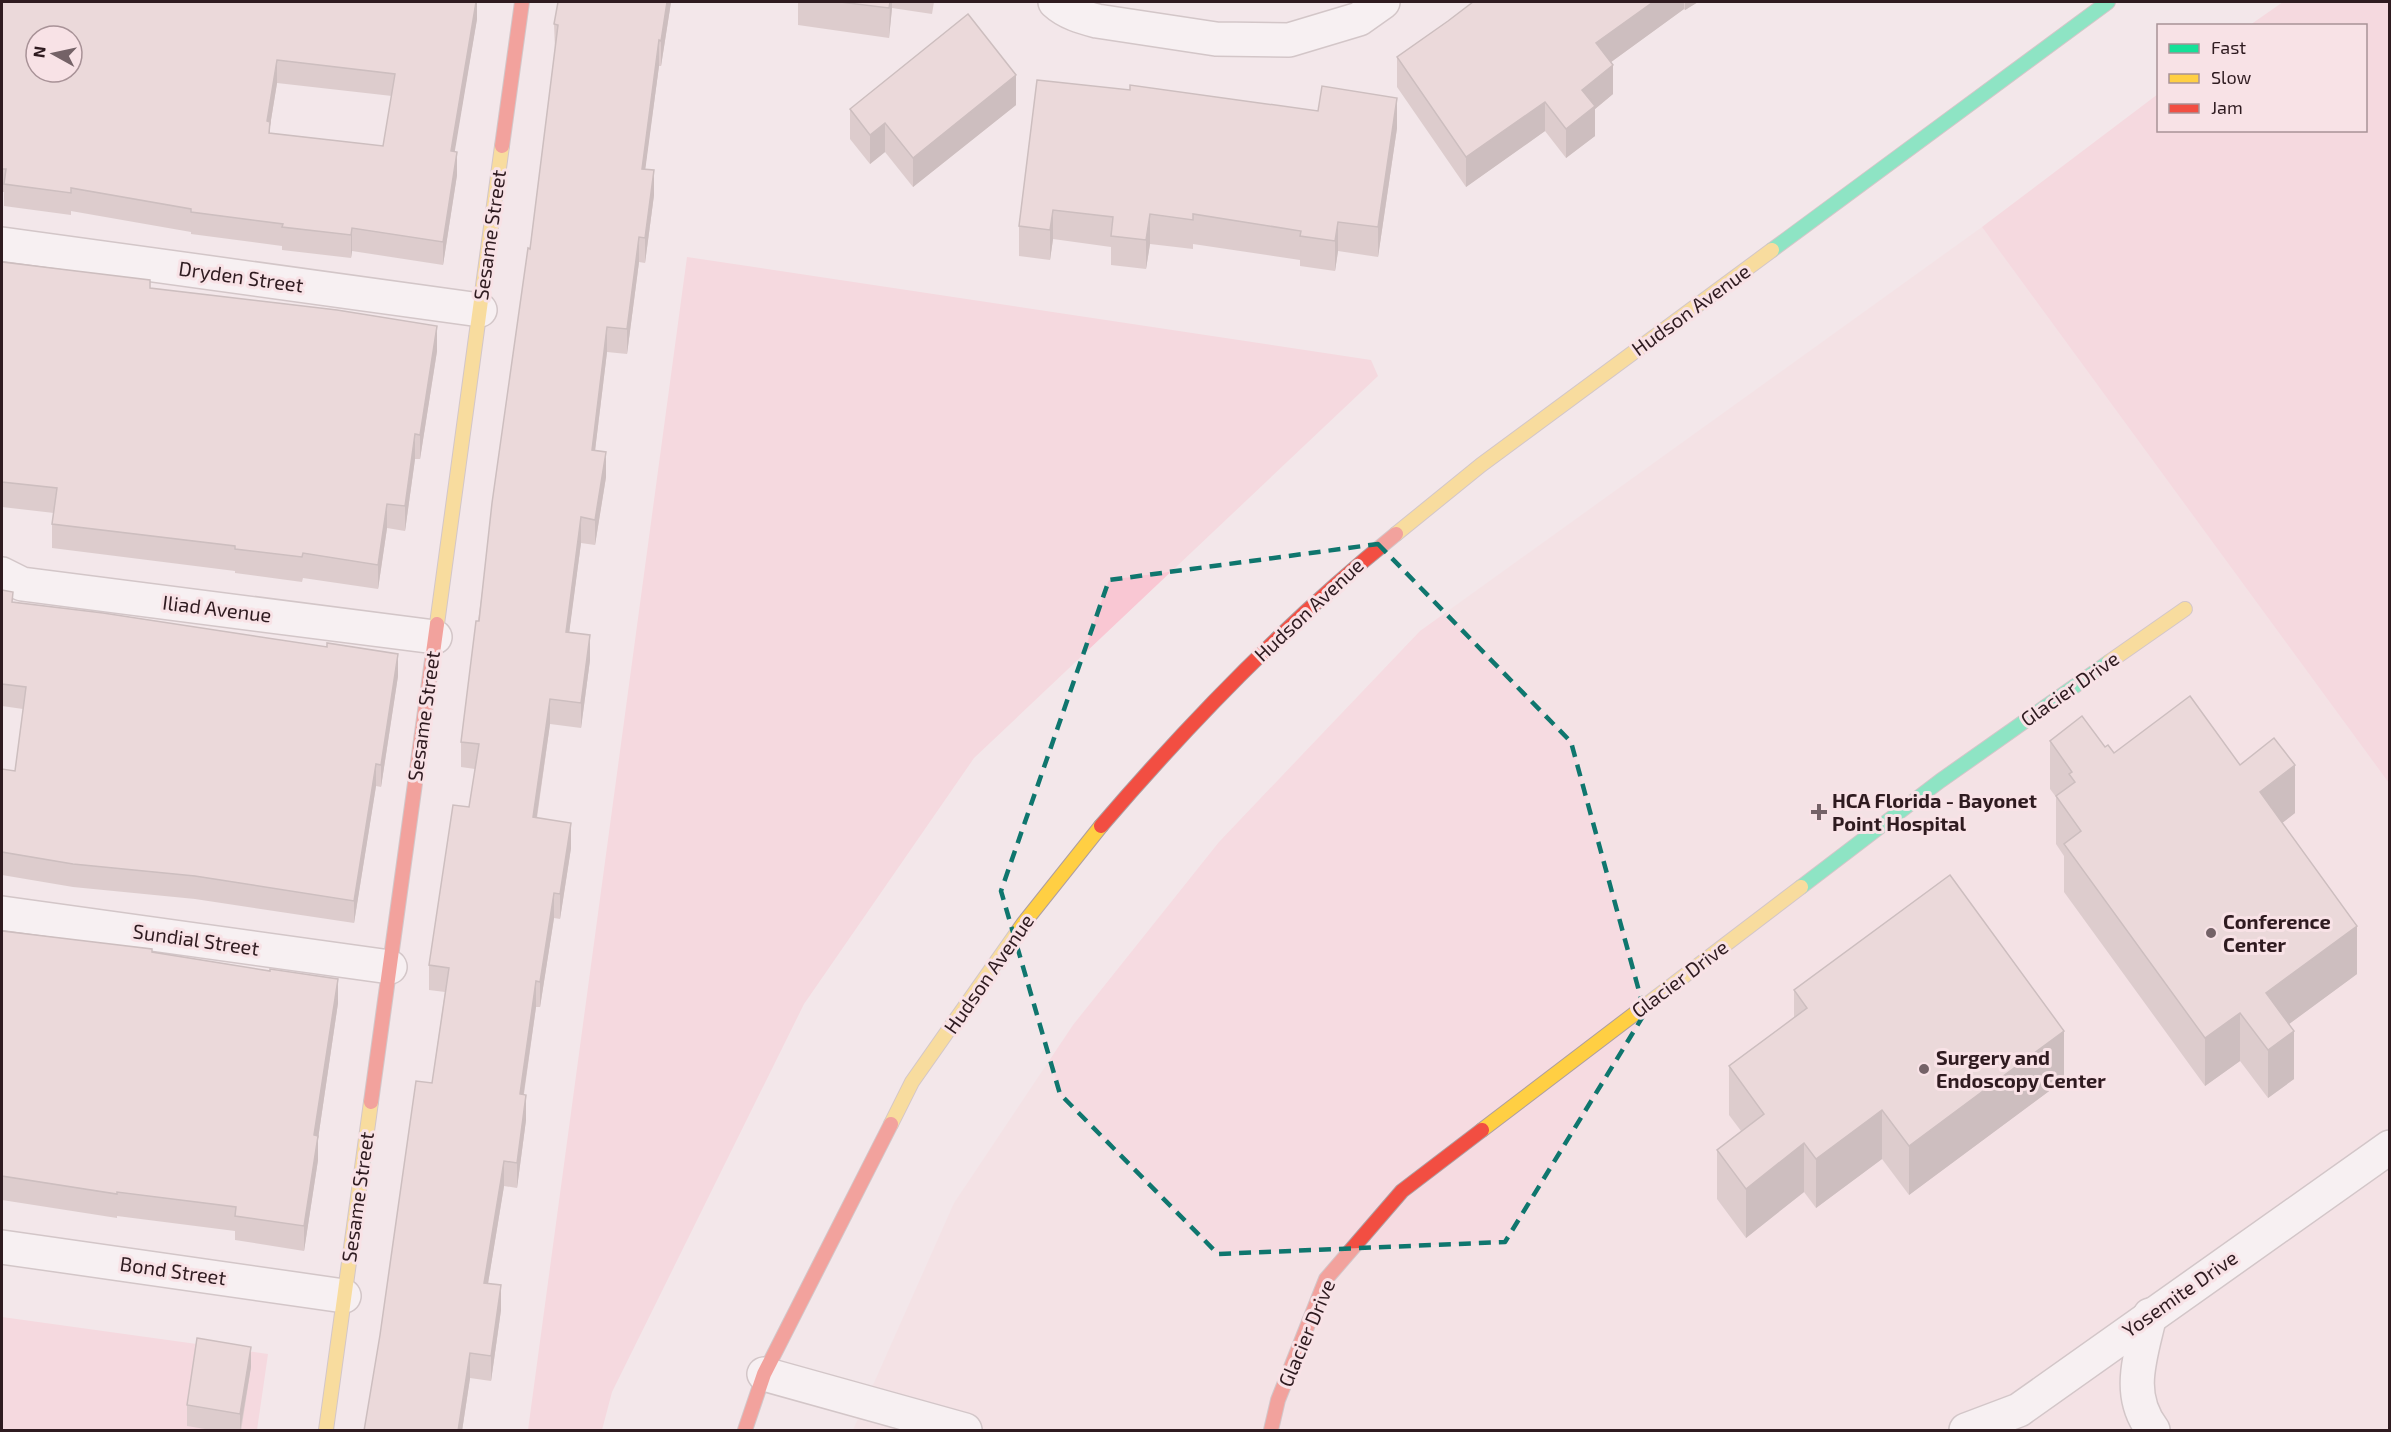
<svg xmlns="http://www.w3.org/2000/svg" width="2391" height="1432" font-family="'Exo 2',sans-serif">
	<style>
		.built { fill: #f6dbe1 }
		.green { fill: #f9c7d3 }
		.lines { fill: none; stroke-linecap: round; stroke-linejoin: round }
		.street-casing { stroke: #ad9ea1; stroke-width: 36 }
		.fast-casing { stroke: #ad9ea1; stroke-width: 16 }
		.slow-casing { stroke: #ad9ea1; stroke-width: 16 }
		.jam-casing { stroke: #ad9ea1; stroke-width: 16 }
		.street { stroke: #fdfbfc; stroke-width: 33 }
		.fast { stroke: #16e098; stroke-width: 14 }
		.slow { stroke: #ffcf43; stroke-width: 14 }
		.jam { stroke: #f24e42; stroke-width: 14 }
		.wall { fill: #c3acac; fill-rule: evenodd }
		.shaded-wall { fill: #9f8c8c }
		.building { fill: #e3c8c8; stroke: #9f8c8c; stroke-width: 1.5; fill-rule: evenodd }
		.marked { fill: none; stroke: #0f766e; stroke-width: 4.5; stroke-dasharray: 12 8; stroke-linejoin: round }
		.poi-dot { fill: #746267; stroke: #f8e2e6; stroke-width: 2 }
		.labels { text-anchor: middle; stroke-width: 6; stroke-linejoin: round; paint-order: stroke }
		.street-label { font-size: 20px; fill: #2f1b20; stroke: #f8e2e6 }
		.poi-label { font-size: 20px; font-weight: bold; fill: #2f1b20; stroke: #f8e2e6; text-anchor: start }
	</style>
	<rect width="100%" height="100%" fill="#f3e7ea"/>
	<!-- built -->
	<polygon class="built" points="1982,227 2072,345 2389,781 2389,1430 853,1430 954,1203 1073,1025 1219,842 1420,631"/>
	<!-- green -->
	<g class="green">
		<polygon points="2283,2 2389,2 2389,783 1982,227 2158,94 2158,130 2366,130 2366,26 2250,25"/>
		<polygon points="687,257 1371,360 1378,376 974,758 804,1004 612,1392 602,1430 528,1430"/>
		<polygon points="2,1317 268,1354 257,1430 2,1430"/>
	</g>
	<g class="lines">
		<!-- street casing -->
		<g class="street-casing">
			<g id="street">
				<path d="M1055,2c12,11 27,15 42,19l119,18 73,1 70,-21 24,-17"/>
				<polyline points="2,244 480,310"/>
				<polyline points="2,574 22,584 435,637"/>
				<polyline points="2,913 390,967"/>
				<polyline points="2,1247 344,1296"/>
				<path d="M2150,1315c-9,41 -25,79 3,115"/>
				<polyline points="764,1374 965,1430"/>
				<polyline points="1966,1430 2019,1410 2390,1147"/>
			</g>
		</g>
		<!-- fast casing -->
		<g class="fast-casing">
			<g id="fast">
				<polyline points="1772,250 2108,2"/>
				<polyline points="1801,887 1940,781 2109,662"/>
			</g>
		</g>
		<!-- slow casing -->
		<g class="slow-casing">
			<g id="slow">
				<polyline points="1396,534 1481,465 1772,250"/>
				<polyline points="437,624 502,146"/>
				<polyline points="2109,662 2185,609"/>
				<polyline points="891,1124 912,1082 1023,924 1101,826"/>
				<polyline points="1482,1130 1801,887"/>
				<polyline points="326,1430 371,1102"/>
			</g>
		</g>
		<!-- jam casing -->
		<g class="jam-casing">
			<g id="jam">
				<polyline points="502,146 522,2"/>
				<path d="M1101,826c90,-105 187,-205 295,-292"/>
				<polyline points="371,1102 437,624"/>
				<polyline points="745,1430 764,1374 891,1124"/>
				<polyline points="1271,1430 1278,1400 1326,1279 1402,1191 1482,1130"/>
			</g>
		</g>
		<!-- street -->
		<use href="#street" class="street"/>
		<!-- fast -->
		<use href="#fast" class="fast"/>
		<!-- slow -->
		<use href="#slow" class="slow"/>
		<!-- jam -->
		<use href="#jam" class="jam"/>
	</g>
	<!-- wall -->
	<g class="wall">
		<path d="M2,2h475v17l-23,133 3,23 -14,90 -91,-14 -1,7 -69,-8v-4l-91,-12v-2l-120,-21v4l-67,-9v-14h-2zM277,83l115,13 -9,50 -113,-13v-7z"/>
		<polygon points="671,2 661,66 659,66 645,169 654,195 645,263 639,262 627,354 607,352 595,451 606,477 595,545 581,543 569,632 590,660 581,728 550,724 537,818 571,848 560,919 554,918 540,1007 536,1007 524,1094 526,1120 517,1188 504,1186 488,1283 501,1310 491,1381 470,1378 462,1431 364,1431 432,1083 445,992 429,990 429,965 469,807 475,769 461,767 461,742 530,249 555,49 554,24"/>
		<polygon points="798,2 934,2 932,14 892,8 889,38 798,25"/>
		<polygon points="1473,2 1698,2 1685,10 1684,9 1611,62 1613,94 1595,109 1595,136 1566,158 1545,131 1466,187 1397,87 1397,57 1448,21"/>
		<polygon points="1037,80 1318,111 1397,128 1378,257 1338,251 1335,271 1300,266 1300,260 1193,244 1193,249 1150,244 1146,269 1111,265 1111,247 1053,239 1050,260 1019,256 1019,226"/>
		<polygon points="1016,105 913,187 885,152 870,164 850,139 850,109"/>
		<polygon points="2,262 150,288 437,351 420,459 415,459 405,531 387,528 378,589 303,578 302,582 235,573 235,571 52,548 52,524 54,513 2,507"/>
		<polygon points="2,590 13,602 398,676 381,787 376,786 354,923 195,899 73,887 2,875 2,769 15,771 23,709 2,706"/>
		<polygon points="2050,741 2105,747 2114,753 2240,765 2295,813 2282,823 2357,974 2289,1024 2294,1079 2268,1098 2240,1061 2205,1086 2064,892 2064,856 2056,844 2056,797 2050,789"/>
		<polygon points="2,931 152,952 338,1003 318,1139 318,1160 304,1251 235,1240 235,1231 117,1216 117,1218 2,1200"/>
		<polygon points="1794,990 2064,1080 1909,1195 1882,1159 1816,1208 1804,1192 1746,1238 1717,1199 1717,1150 1741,1131 1729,1115 1729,1066 1794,1018"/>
		<polygon points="251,1367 241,1431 217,1431 187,1426 187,1405"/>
	</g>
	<!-- shaded-wall -->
	<g class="shaded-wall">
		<polygon points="476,2 477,2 477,19 451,174 451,151"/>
		<polygon points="667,2 671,2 661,66 661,41"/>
		<polygon points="890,2 892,2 892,8 889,38"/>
		<polygon points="1653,2 1684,2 1684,9 1596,73 1596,43"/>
		<polygon points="1685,2 1698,2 1685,10"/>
		<polygon points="659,40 659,66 642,194 642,169"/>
		<polygon points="277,60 277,83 270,126 270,144 267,121"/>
		<polygon points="1613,65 1613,94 1595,109 1595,136 1566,158 1566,129 1582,90"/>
		<polygon points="1016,75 1016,105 913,187 913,158"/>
		<polygon points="1397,98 1397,128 1378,257 1378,227"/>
		<polygon points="1545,102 1545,131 1466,187 1466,157"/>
		<polygon points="885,123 885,152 870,164 870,135"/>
		<polygon points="457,152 457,175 443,265 443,242"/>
		<polygon points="654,170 654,195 645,263 645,238"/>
		<polygon points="1053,210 1053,239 1050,260 1050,230"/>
		<polygon points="1150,214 1150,244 1146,269 1146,240"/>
		<polygon points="1338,222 1338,251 1335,271 1335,241"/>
		<polygon points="352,228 352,251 351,258 351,235"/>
		<polygon points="639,237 639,262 627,354 627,329"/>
		<polygon points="437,326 437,351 420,459 420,435"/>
		<polygon points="607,327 607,352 592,475 592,450"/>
		<polygon points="415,434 415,459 405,531 405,506"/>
		<polygon points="606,452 606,477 595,545 595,520"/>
		<polygon points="387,504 387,528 378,589 378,565"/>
		<polygon points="581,517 581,543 566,657 566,632"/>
		<polygon points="590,635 590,660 581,728 581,703"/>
		<polygon points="398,654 398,676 381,787 381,765"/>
		<polygon points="550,699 550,724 533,842 533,817"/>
		<polygon points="376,764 376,786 354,923 354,901"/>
		<polygon points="2295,765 2295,813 2260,840 2260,792"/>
		<polygon points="571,823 571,848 560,919 560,894"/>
		<polygon points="554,893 554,918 540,1007 540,982"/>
		<polygon points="2357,926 2357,974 2266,1041 2266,993"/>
		<polygon points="338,979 338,1003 318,1139 318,1160 304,1251 304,1226 314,1135"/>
		<polygon points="536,981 536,1007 520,1119 520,1094"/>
		<polygon points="2240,1013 2240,1061 2205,1086 2205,1038"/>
		<polygon points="2064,1031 2064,1080 1909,1195 1909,1146"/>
		<polygon points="2294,1031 2294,1079 2268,1098 2268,1050"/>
		<polygon points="526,1095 526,1120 517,1188 517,1163"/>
		<polygon points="1882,1110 1882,1159 1816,1208 1816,1159"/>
		<polygon points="1804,1143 1804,1192 1746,1238 1746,1189"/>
		<polygon points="504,1161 504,1186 484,1308 484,1283"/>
		<polygon points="501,1285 501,1310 491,1381 491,1356"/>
		<polygon points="251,1347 251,1367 240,1431 240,1414"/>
		<polygon points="470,1353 470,1378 462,1431 458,1431"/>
	</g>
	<!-- building -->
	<g class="building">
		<path d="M2,2h474l-25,149 6,1 -14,90 -91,-14 -1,7 -69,-8 1,-3 -92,-12v-3l-120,-21v5l-67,-9 2,-15h-4zM36,36h36v36h-36zM277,60l118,14 -12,72 -114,-13 1,-11 -3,-1z"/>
		<polygon points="558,2 667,2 661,41 659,40 642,169 654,170 645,238 639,237 627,329 607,327 592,450 606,452 595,520 581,517 566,632 590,635 581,703 550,699 533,817 571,823 560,894 554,893 540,982 536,981 520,1094 526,1095 517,1163 504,1161 484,1283 501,1285 491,1356 470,1353 458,1431 364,1431 380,1335 416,1081 432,1083 449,968 429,965 453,805 469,807 479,744 461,742 476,621 479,621 492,503 528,248 530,249 558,25 554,24"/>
		<polygon points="840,2 890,2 889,8"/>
		<polygon points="1473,2 1653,2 1596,43 1613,65 1582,90 1595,106 1566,129 1545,102 1466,157 1397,57 1448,21"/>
		<polygon points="968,14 1016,75 913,158 885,123 870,135 850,109"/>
		<polygon points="1037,80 1130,90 1130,85 1318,111 1322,86 1397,98 1378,227 1338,222 1335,241 1300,236 1301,231 1193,214 1193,220 1150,214 1146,240 1111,236 1113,217 1053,210 1050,230 1019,226"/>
		<polygon points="2,262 150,280 150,288 337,310 437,326 420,435 415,434 405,506 387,504 378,565 303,553 302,557 235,549 235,546 52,524 57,488 2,482"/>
		<polygon points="2,590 13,592 12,602 103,613 327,647 327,643 398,654 381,765 376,764 354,901 195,876 73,864 2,852 2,769 15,771 26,687 2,684"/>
		<polygon points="2190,696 2240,765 2274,738 2295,765 2260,792 2357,926 2266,993 2294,1031 2268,1050 2240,1013 2205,1038 2064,844 2081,831 2056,796 2075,782 2069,774 2072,772 2050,741 2082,716 2105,747 2108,745 2114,753"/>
		<polygon points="1950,875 2064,1031 1909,1146 1882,1110 1816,1159 1804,1143 1746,1189 1717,1150 1764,1114 1729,1066 1807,1008 1794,990"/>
		<polygon points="2,931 152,949 152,952 270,971 270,969 338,979 314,1135 318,1136 304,1226 235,1216 236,1207 117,1192 117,1194 2,1176"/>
		<polygon points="197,1338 251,1347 240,1414 187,1405"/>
	</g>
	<!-- marked area -->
	<path d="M0 0H2391V1432H0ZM1378,544l193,198 74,271 -140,229 -287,12 -158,-160 -59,-203 108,-311z" fill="#f3e7ea" fill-opacity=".55" fill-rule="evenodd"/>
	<path class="marked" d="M1378,544l193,198 74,271 -140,229 -287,12 -158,-160 -59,-203 108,-311z"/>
	<!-- markers -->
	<g class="poi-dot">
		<path d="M1816 803h6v6h6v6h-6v6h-6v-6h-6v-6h6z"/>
		<circle cx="2211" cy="933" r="6"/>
		<circle cx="1924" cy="1069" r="6"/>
	</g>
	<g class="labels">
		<!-- street labels -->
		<g class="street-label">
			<text transform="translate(490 235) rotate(-82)" y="7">Sesame Street</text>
			<text transform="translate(241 277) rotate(8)" y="7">Dryden Street</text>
			<text transform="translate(1691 310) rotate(-36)" y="7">Hudson Avenue</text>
			<text transform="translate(217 609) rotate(7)" y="7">Iliad Avenue</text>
			<text transform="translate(1309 610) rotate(-43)" y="7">Hudson Avenue</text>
			<text transform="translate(2070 689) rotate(-35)" y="7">Glacier Drive</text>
			<text transform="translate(424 716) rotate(-82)" y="7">Sesame Street</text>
			<text transform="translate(196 940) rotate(8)" y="7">Sundial Street</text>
			<text transform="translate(989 974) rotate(-55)" y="7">Hudson Avenue</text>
			<text transform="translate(1680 979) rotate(-37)" y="7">Glacier Drive</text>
			<text transform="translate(358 1197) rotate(-82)" y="7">Sesame Street</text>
			<text transform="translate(173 1271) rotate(8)" y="7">Bond Street</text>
			<text transform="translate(2180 1294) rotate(-35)" y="7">Yosemite Drive</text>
			<text transform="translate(1307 1333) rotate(-67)" y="7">Glacier Drive</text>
		</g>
		<!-- poi labels -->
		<g class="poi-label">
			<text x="1832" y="808">HCA Florida - Bayonet<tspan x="1832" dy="23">Point Hospital</tspan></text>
			<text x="2223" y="929">Conference<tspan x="2223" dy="23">Center</tspan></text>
			<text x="1936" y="1065">Surgery and<tspan x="1936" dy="23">Endoscopy Center</tspan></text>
		</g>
	</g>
	<!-- border -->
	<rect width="2391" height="1432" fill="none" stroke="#2f1b20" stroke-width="6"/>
	<!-- legend -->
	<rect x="2157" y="24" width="210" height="108" fill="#f8e2e6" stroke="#a89297" stroke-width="1.5"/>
	<rect x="2169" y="44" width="30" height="9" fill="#16e098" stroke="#a89297" stroke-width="1.5"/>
	<text x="2211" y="54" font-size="18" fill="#2f1b20">Fast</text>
	<rect x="2169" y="74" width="30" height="9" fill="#ffcf43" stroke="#a89297" stroke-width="1.5"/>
	<text x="2211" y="84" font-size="18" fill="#2f1b20">Slow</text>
	<rect x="2169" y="104" width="30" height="9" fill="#f24e42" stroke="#a89297" stroke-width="1.5"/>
	<text x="2211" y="114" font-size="18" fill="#2f1b20">Jam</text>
	<!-- north arrow -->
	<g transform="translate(54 54) rotate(278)"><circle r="28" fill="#f8e2e6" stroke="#a89297" stroke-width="1.5"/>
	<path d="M0-4.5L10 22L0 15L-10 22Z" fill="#746267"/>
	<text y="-9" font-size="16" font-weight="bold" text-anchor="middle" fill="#2f1b20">N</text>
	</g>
</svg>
